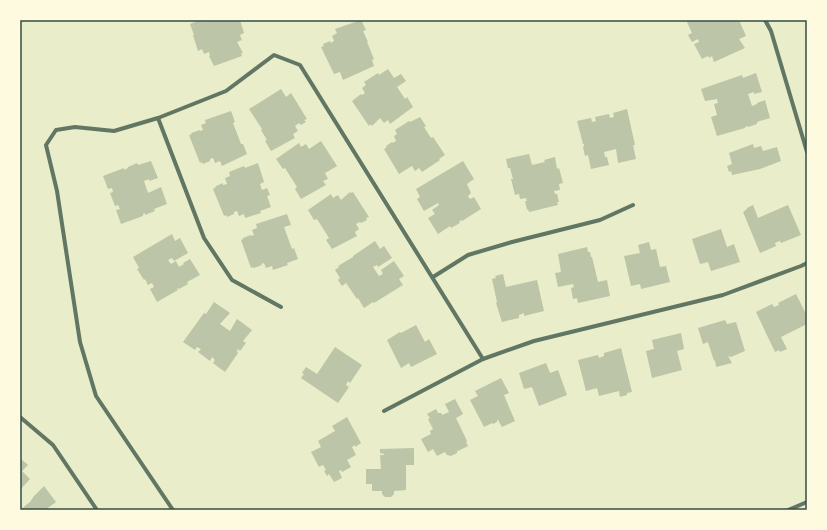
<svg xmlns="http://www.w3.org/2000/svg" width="827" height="530" font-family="Merriweather,serif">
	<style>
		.building { fill: #bcc5a7 }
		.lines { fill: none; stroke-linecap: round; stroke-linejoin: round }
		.minor { stroke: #617663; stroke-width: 4 }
		.neatline { fill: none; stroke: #344e41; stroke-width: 1.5 }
	</style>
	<rect width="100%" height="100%" fill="#e9edc9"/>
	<!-- building -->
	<g class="building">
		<polygon points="200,20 202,22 207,20 240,20 244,33 240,35 242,40 237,42 243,53 241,53 242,56 214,66 209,56 210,56 209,52 204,54 202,49 198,51 193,35 194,35 190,24"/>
		<polygon points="361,20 366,30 363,31 368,42 367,42 374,59 372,60 374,66 343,80 340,72 334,74 321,47 324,46 323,44 330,41 331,43 334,41 332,36 337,33 335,29"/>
		<polygon points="691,20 739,20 746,36 739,39 745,48 714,62 712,56 709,58 708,56 702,59 694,44 699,42 698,39 692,42 688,35 692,33 687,22"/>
		<polygon points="388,69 394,78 401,74 406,81 397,87 405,99 407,97 413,107 390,124 388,120 384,123 380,118 372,126 371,124 369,126 352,101 361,94 362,95 365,93 362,88 366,85 364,82 378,73 379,75"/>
		<polygon points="756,73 762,92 754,94 754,92 748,94 752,106 757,104 757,103 765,100 770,118 757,122 757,124 748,127 748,126 745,127 745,128 717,136 711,117 717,115 714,104 718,103 717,99 705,101 701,89 742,75 743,78"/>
		<polygon points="281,89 286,97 291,93 307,119 304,120 306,122 301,125 299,123 295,126 298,131 293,134 295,138 271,151 265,141 267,140 261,130 262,129 249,109"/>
		<polygon points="627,109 635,145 633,145 636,159 618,163 616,149 604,152 605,157 607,157 609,165 591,169 588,155 585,156 583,147 584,146 584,144 583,144 577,121 591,118 592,122 596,121 595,117 609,114 610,118 614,117 613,113"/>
		<polygon points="231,111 235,122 233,123 241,144 243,144 247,154 222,166 220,161 215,163 213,158 210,159 210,161 203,164 202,162 200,163 189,135 192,134 191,133 200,130 200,131 203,130 201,125 206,123 205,120"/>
		<polygon points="420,117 426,126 424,127 431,138 433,137 445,155 439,159 440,160 422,172 419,168 415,171 412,166 399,174 384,149 387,147 386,146 392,142 393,143 396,141 394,136 397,134 395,130 409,121 410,122"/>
		<polygon points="321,141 337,166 325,173 328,179 323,181 326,185 301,199 295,189 297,187 285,168 283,169 276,159 299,143 301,147 306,144 309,149"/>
		<polygon points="753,144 754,148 761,146 763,151 777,147 781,161 760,169 732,175 731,171 729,172 727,166 732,164 729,153"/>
		<polygon points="529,154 532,165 545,162 544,160 555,157 557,169 559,168 563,183 559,184 560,190 554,191 555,194 557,194 559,202 557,202 558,205 529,212 528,209 527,210 525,201 527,201 526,198 520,199 519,194 515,195 511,179 513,179 510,168 508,168 506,159"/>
		<polygon points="151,161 158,178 149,181 149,179 144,181 148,193 161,187 167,204 154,209 155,211 145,215 145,213 143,214 143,216 121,224 116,210 120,209 118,205 115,206 110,193 113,192 112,188 108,189 103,176 124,168 124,170 128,168 128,167 137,163 138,165"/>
		<polygon points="463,161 474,179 467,184 471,193 468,196 470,199 474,197 481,209 462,221 461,220 459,222 460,223 451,228 450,226 438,234 428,218 435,214 432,210 439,205 438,203 424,211 417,199 420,197 416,189"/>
		<polygon points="258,163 264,182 260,184 262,190 267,188 270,195 267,196 271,207 260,211 261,213 245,218 244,214 239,216 237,211 234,212 234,214 227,217 226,215 224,216 213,189 216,187 216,186 223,183 223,185 227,184 225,178 230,176 229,172 244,166 245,168"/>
		<polygon points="350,192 351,193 353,192 369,217 366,218 367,220 361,223 360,222 356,224 359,229 355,232 357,236 332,249 326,240 329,238 317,219 314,220 308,210 331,194 333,198 338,195 341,200"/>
		<polygon points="753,205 758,218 788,205 801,235 781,243 780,241 775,243 776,246 760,253 743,212 747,209 747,208"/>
		<polygon points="287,214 291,225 284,227 292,249 294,248 298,259 287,263 288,265 273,270 272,266 266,268 264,263 261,264 262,265 254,268 253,267 251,268 241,240 243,239 243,238 251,235 251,236 254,235 252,230 257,228 256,224"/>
		<polygon points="721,229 727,247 734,244 740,262 711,271 708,262 700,264 692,239"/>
		<polygon points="172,234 175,241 180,238 188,253 174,261 172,258 168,260 171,264 176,261 179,267 184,264 183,263 190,259 200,275 187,282 188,284 179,289 179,288 177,289 178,290 157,302 150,289 154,287 152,283 148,285 145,279 144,280 137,269 139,268 133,257"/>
		<polygon points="375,241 380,249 384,246 392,258 378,267 377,265 373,267 379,276 383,274 381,270 394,261 404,276 399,279 403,285 374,303 373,302 364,308 358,298 357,299 346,283 342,286 338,280 340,278 335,270 339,267 338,266 353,257 353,256"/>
		<polygon points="649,242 651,250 656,249 660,267 666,266 670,282 641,289 640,284 631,286 624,256 640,253 638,245"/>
		<polygon points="587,247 588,252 590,252 591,257 592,257 598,282 607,280 610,296 578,303 577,298 573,299 571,288 574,287 573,284 558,287 555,273 561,272 558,254"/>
		<polygon points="503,274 506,287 537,280 544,311 524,316 524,313 519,315 519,318 502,322 496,303 497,302 492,279 496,278 495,276"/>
		<polygon points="796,294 807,316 807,324 781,337 787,349 780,352 779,350 775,352 756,312 772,304 774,307 779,305 778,303"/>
		<polygon points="214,302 230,313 220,324 230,331 237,319 252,330 243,341 246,343 240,351 238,349 237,351 238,353 225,372 213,363 215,360 212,357 210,361 198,352 201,349 197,347 195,350 183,342 204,313 206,314"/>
		<polygon points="725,320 727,324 736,322 745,351 731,357 728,356 732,363 716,367 715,360 714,361 708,342 703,344 698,328"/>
		<polygon points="416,325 425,342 429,339 437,354 411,367 409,363 401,368 387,340 400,332 401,333"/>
		<polygon points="681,333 684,349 677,351 682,370 652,378 646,351 654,349 652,340"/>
		<polygon points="335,347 362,365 350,383 348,381 346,385 349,387 338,403 301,378 304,374 302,373 306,367 317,374"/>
		<polygon points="621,348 632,392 627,393 627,395 620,397 619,391 599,396 597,388 586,391 578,360 598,355 599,358 604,356 604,353"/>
		<polygon points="546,363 550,373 558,370 567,395 539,406 532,387 524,389 519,373"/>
		<polygon points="501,378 509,393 504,395 515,421 502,427 498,420 497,420 497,422 493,424 492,423 484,427 470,400 478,396 475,391"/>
		<polygon points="455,399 463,414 456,418 467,441 466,442 468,446 458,451 458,449 457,453 451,456 447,455 445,452 437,456 433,449 428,452 421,439 431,434 430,431 433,429 428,419 430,418 427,414 436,409 438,413 441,413 442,415 449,412 445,404"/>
		<polygon points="347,417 361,443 355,447 355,445 352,447 356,455 347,460 351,467 342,472 341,470 339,471 342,478 334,482 329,474 327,476 324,471 326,470 323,465 319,467 311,452 321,447 318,441 335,431 332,426"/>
		<polygon points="414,448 414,465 406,465 406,490 394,491 394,494 391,497 385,497 382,494 382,491 372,491 372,484 366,484 366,469 381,469 380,455 384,455 384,454 380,453 380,449"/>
		<polygon points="20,458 28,465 22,471 30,479 20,490"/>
		<polygon points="44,486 56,502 45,510 20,510 30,502 34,496"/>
	</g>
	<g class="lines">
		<!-- minor -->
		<g class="minor">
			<polyline points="765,20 771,31 807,152"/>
			<polyline points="158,118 204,238 232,280 281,307"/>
			<polyline points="433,277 468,255 512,242 600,220 633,205"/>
			<polyline points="384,411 483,359 534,341 723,295 801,266 807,263"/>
			<polyline points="20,417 53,445 97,510"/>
			<polyline points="173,510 96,396 80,342 57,191 46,145 56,130 75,127 114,131 158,118 226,91 274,55 300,65 483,359"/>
			<polyline points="788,510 807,502"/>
		</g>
	</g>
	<!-- border -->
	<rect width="827" height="530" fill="none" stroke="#fefae0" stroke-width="42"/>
	<rect x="21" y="21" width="785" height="488" class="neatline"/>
</svg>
